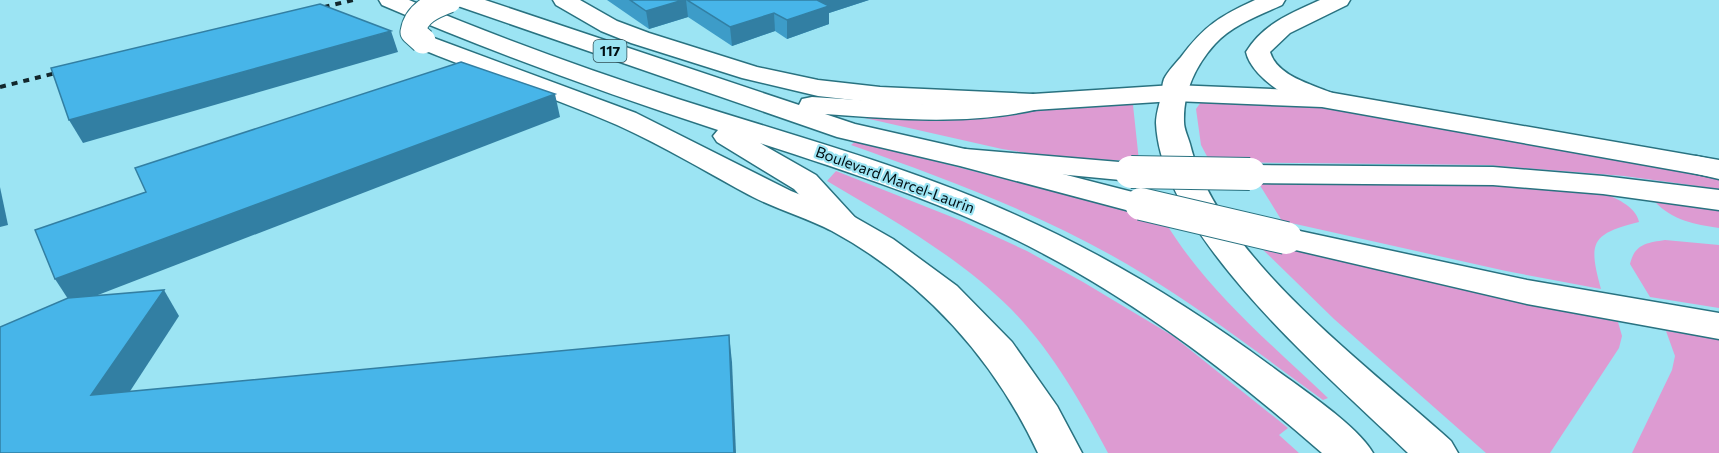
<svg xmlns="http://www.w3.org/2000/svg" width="1719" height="453" font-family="Commissioner,sans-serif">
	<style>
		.green { fill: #dd9bd2 }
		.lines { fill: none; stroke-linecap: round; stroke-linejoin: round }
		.tertiary-casing { stroke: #297280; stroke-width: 3 }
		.secondary-casing { stroke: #297280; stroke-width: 3 }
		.primary-casing { stroke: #297280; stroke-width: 3 }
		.motorway-casing { stroke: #297280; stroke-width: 3 }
		.tertiary { fill: #fff; fill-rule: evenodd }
		.secondary { fill: #fff; fill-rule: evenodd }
		.primary { fill: #fff; fill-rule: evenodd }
		.motorway { fill: #fff; fill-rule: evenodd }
		.rail { stroke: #12272c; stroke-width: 4; stroke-dasharray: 6 6; stroke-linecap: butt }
		.secondary-bridge-casing { stroke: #297280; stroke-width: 27; stroke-linecap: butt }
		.primary-bridge-casing { stroke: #297280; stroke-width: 34; stroke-linecap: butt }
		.motorway-bridge-casing { stroke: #297280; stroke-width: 34; stroke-linecap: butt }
		.secondary-bridge { stroke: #fff; stroke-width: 25 }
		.primary-bridge { stroke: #fff; stroke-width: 32 }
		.motorway-bridge { stroke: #fff; stroke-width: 32 }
		.wall { fill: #3d9cc8 }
		.shaded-wall { fill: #327fa3 }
		.building { fill: #47b5e9; stroke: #327fa3; stroke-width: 1.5 }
		.labels { text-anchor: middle; stroke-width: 4.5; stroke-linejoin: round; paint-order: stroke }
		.shield { fill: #9ce4f3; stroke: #2f4e56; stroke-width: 1.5 }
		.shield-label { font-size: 14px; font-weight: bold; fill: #000e12 }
		.street-label { font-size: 15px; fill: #000e12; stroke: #9ce4f3 }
	</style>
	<rect width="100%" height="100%" fill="#9ce4f3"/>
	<!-- green -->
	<g class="green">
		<polygon points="1131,102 1133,105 1139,161 1057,158 1002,149 847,114 1004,114 1070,105"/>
		<polygon points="1201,102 1324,106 1719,175 1719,189 1624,176 1487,165 1210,162 1201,145 1196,109"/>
		<path d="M856,141l308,79c41,69 106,123 164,178l-5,2c-58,-42 -116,-87 -178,-125 -92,-57 -193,-94 -294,-130z"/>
		<path d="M836,171l126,50 65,30 56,31 90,54 115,92 -9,7 20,18h-191c-27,-51 -56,-102 -97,-144 -53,-53 -120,-90 -184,-128z"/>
		<path d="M1256,179l213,2 131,11c14,5 36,14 39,30 -48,12 -51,20 -38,67l-95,-18 -224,-50z"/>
		<path d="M1654,198l65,7v23c-25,-4 -46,-7 -65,-27z"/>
		<polygon points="1253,240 1530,304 1618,322 1622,336 1619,348 1550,453 1486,453 1334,319"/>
		<path d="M1665,240l54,5v63l-69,-11 -20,-33c5,-20 16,-21 35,-24z"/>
		<polygon points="1666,331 1719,339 1719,453 1632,453 1672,370 1675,356"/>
	</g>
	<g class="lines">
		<!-- tertiary casing -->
		<g class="tertiary-casing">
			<g id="tertiary">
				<path d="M1255,0h30l-3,5c-22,10 -50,20 -67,39 -19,21 -32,48 -31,78 0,7 4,15 6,22 27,112 177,221 261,297l7,12h-50c-78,-76 -247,-216 -252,-330 0,-8 3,-18 5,-26 1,-6 1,-13 3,-18 4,-8 12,-16 17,-22 23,-31 39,-41 74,-57z"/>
				<path d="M1320,0h30l-3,5 -57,28 -20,19c7,24 41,32 62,41l4,6 -4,6c-28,7 -80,-25 -86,-53 17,-28 45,-39 74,-52z"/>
			</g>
		</g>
		<!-- secondary casing -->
		<g class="secondary-casing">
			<g id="secondary">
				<polygon points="553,0 580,0 617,21 649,33 757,67 818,80 880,87 1033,94 1174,85 1322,91 1719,160 1719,178 1322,107 1174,101 1033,110 880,103 818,96 742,78 631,43 601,31 556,5"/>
				<path d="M423,34l213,79 155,78 60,24 42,24 64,47 55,56 45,64 25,47h-44c-44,-94 -114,-172 -206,-222 -25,-13 -53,-21 -79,-34 -45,-24 -89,-51 -136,-72 -66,-29 -136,-51 -203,-79l-3,-5 3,-5z"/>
			</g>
		</g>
		<!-- primary casing -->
		<g class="primary-casing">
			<g id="primary">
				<path d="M379,0h30c88,37 179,70 269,99 113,36 229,67 338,116 92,41 178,94 259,154 27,20 83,57 98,84h-51c-87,-76 -179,-147 -282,-201 -88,-47 -185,-78 -280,-109l56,32 45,49 -4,7 -12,3 -12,-3 -39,-42 -77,-47 -4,-6 5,-6c-113,-37 -226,-78 -336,-125z"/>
				<path d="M452,0h33l314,105 3,-6 10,-2 124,8 26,-1 71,-10 10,2 4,6 -4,6c-74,18 -144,11 -218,6l30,10 110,25 187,48 5,7 -5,7 -11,3 -181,-48 -123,-29 -382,-132z"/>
				<polygon points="1286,228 1527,280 1719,313 1719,339 1527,304 1274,245 1269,238 1274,231"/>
			</g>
		</g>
		<!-- motorway casing -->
		<g class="motorway-casing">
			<g id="motorway">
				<polygon points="965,149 1131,163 1142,166 1146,172 1142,178 1131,181 954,164 950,158 954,152"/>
				<polygon points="1696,156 1719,161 1719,179 1685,171 1681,165 1685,159"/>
				<polygon points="1250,165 1493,167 1603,176 1719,190 1719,210 1603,194 1493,185 1250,183 1239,180 1235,174 1239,168"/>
			</g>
		</g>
		<!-- tertiary -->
		<use href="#tertiary" class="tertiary"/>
		<!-- secondary -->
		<use href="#secondary" class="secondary"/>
		<!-- primary -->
		<use href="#primary" class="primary"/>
		<!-- motorway -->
		<use href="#motorway" class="motorway"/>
		<!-- rail -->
		<g class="rail">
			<polyline points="312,10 353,0"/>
			<polyline points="0,87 68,70"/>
		</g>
		<!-- secondary-bridge casing -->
		<g class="secondary-bridge-casing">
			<path id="secondary-bridge" d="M423,41l-10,-9c3,-19 20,-26 36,-32"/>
		</g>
		<!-- primary-bridge casing -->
		<g class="primary-bridge-casing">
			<polyline id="primary-bridge" points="1141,204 1286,238"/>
		</g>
		<!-- motorway-bridge casing -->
		<g class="motorway-bridge-casing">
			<polyline id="motorway-bridge" points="1131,172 1250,174"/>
		</g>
		<!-- secondary-bridge -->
		<use href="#secondary-bridge" class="secondary-bridge"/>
		<!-- primary-bridge -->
		<use href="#primary-bridge" class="primary-bridge"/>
		<!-- motorway-bridge -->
		<use href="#motorway-bridge" class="motorway-bridge"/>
	</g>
	<!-- wall -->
	<polygon class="wall" points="607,0 869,0 829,13 829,24 787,39 775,31 732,46 688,17 649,29"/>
	<!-- shaded-wall -->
	<g class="shaded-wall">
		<polygon points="683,0 686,0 688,17 649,29 646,11"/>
		<polygon points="816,0 869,0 829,13 829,24 787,39 787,20"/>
		<polygon points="774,13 775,31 732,46 730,27"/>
		<polygon points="391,31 398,52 83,143 69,120"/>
		<polygon points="555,94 560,117 72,305 55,279"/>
		<polygon points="0,187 8,225 0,227"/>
		<polygon points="164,290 179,316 110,422 91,395"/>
		<polygon points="729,335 732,362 736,453 734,453"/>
	</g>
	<!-- building -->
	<g class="building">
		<polygon points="630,0 683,0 646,11"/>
		<polygon points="687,0 817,0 829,6 787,20 774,13 730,27"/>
		<polygon points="320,4 391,31 69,120 51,68"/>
		<polygon points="461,62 555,94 55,279 35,230 146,192 135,168"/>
		<polygon points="164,290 91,395 729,335 734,453 0,453 0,327 68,298"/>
	</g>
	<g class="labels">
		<!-- shield labels -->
		<rect class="shield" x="593.5" y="40" width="33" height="22" rx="4.5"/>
		<g class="shield-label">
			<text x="610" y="56">117</text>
		</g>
		<!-- street labels -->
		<g class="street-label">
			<text transform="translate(895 180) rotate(20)" y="5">Boulevard Marcel-Laurin</text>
		</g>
	</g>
</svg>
